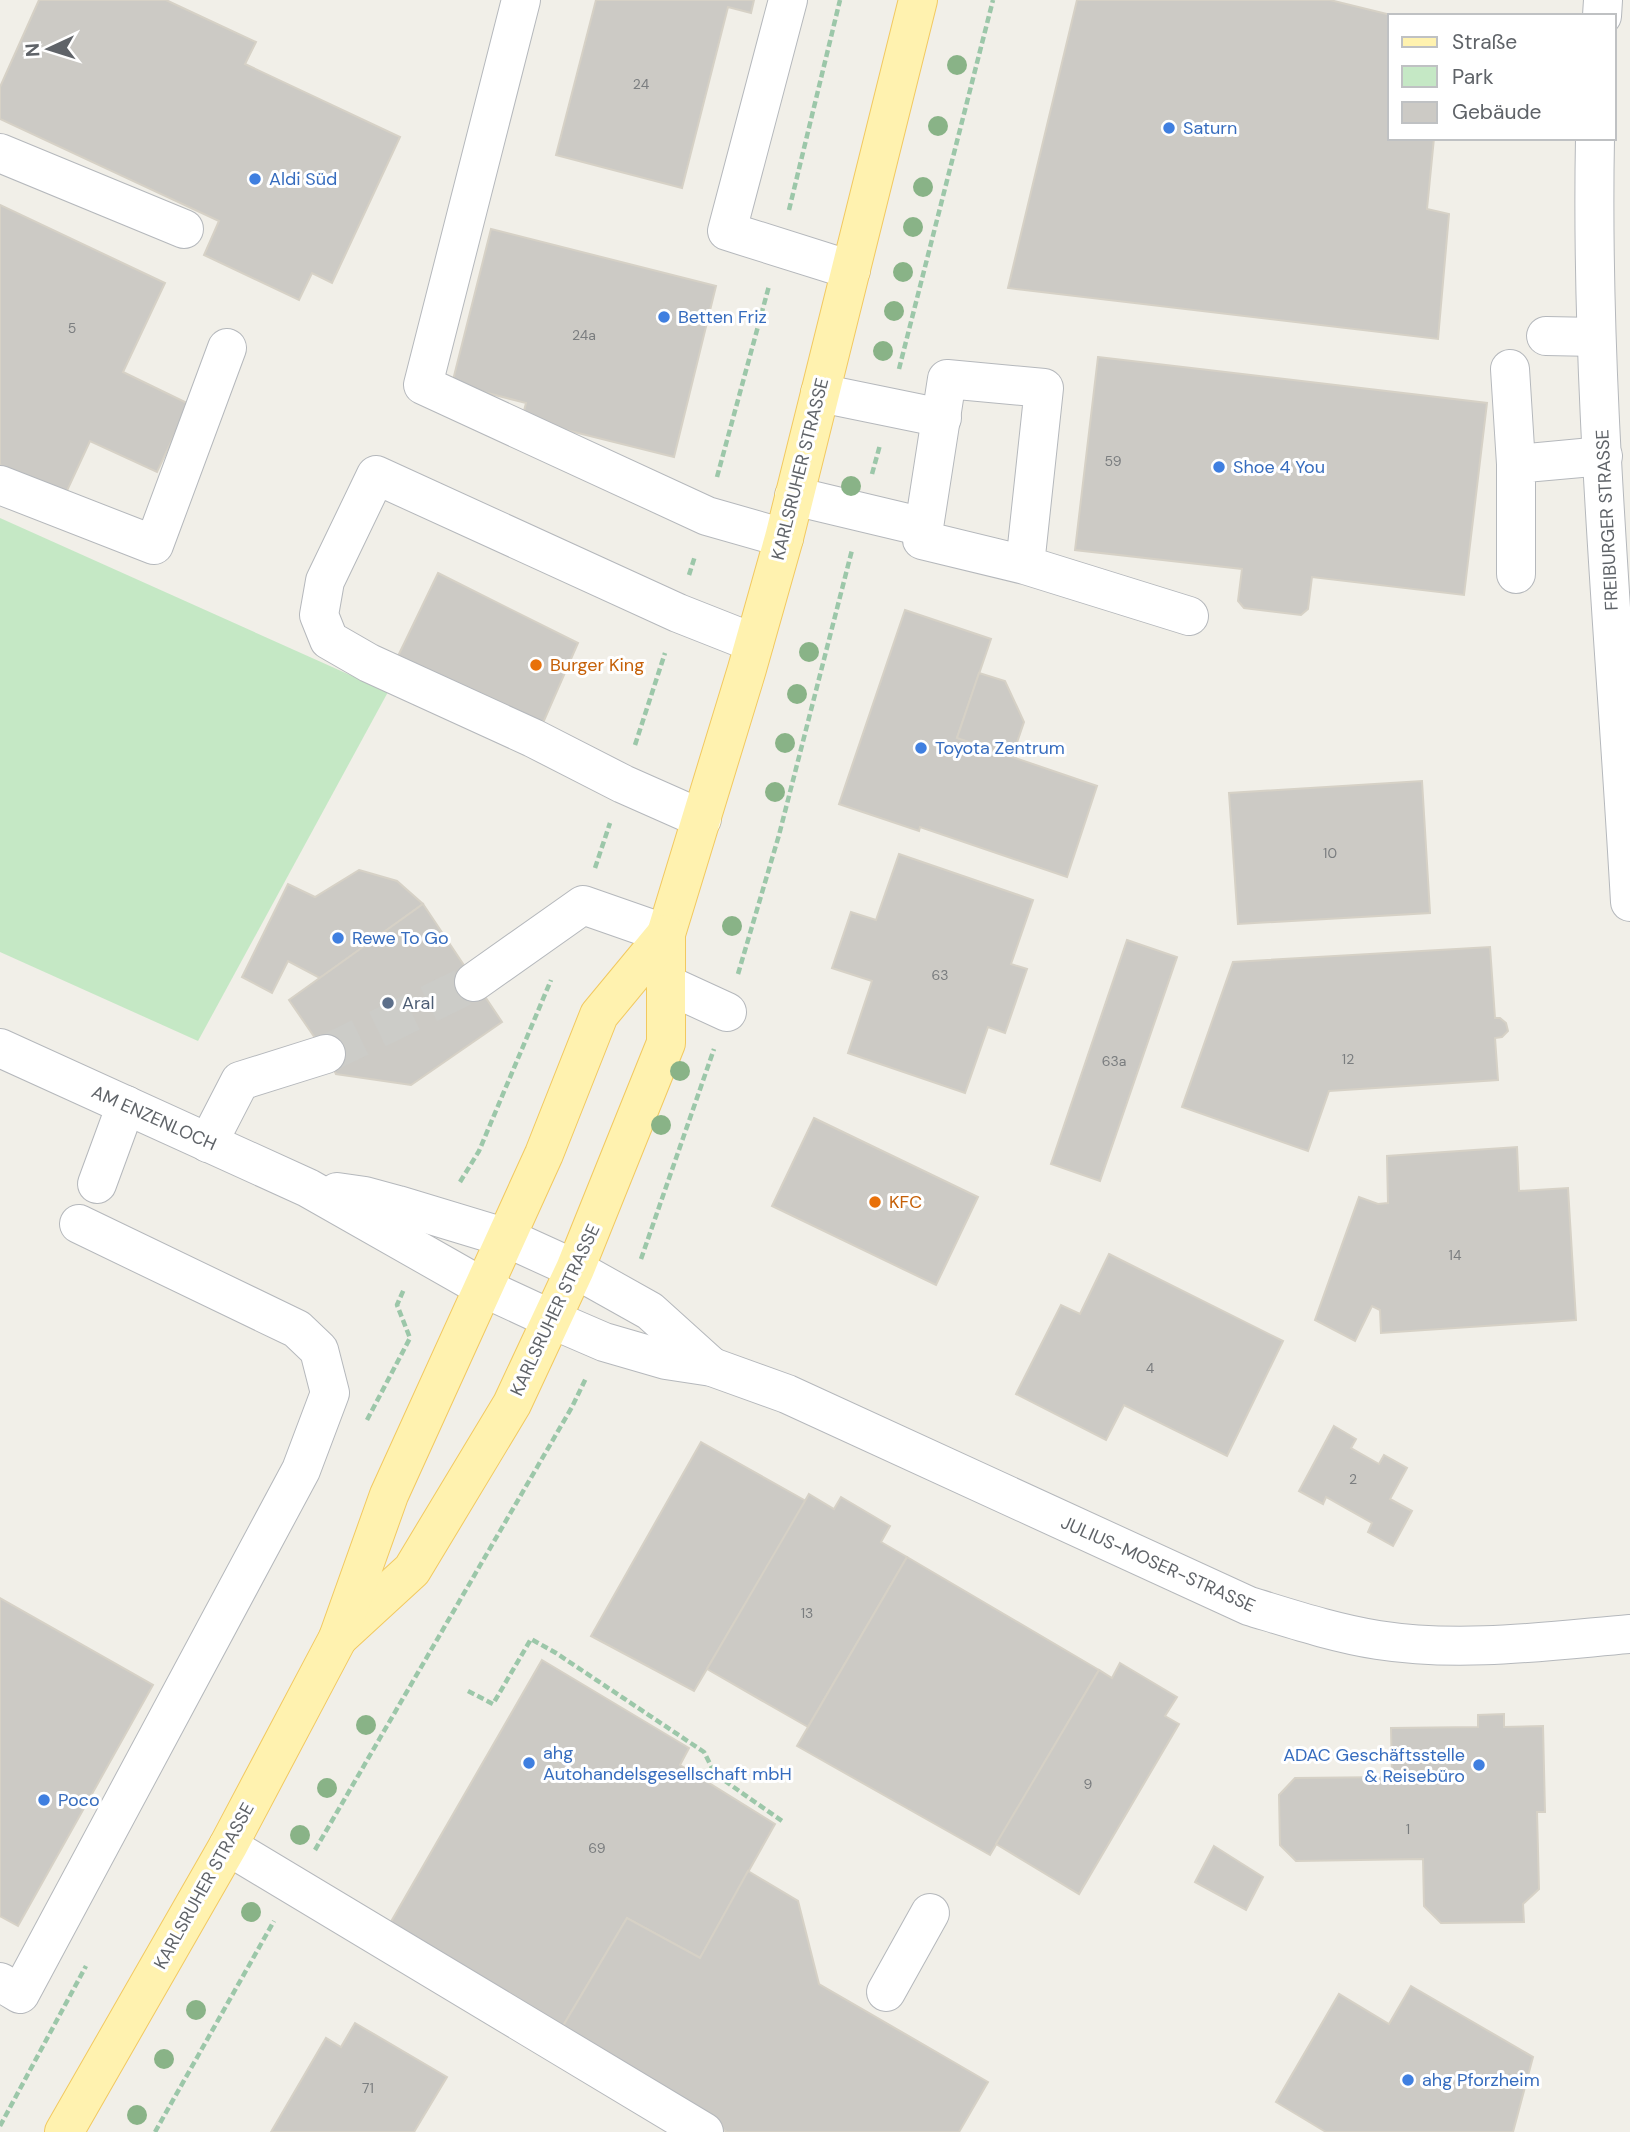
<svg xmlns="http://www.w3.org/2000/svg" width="1630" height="2132" font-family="'DM Sans',sans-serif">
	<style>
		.green { fill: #c5e8c5 }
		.building { fill: #cccac5; stroke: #d6d1c6; stroke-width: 2 }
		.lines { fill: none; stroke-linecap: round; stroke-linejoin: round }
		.minor-tunnel { stroke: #ccccc8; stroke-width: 38; stroke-dasharray: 38 19; stroke-linecap: butt }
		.minor-casing { stroke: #b5b8bc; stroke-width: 40 }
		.major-casing { stroke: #f2c960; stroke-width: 40 }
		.path { stroke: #9cc7a9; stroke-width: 4.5; stroke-dasharray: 7 3.5; stroke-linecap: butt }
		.minor { stroke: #fff; stroke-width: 38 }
		.major { stroke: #fff2af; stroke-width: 38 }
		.tree { fill: #89b387 }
		.shop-dot { fill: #3f7fe0; stroke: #fff; stroke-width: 2.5 }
		.food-dot { fill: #e8710a; stroke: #fff; stroke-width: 2.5 }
		.service-dot { fill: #5c6f8a; stroke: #fff; stroke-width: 2.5 }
		.labels { text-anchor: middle; stroke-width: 6; stroke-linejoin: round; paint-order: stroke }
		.number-label { font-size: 14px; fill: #7a7d7f }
		.shop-label { font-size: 18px; fill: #366cbe; stroke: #fff; text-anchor: start }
		.street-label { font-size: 18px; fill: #5f6368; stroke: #fff }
		.food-label { font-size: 18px; fill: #c56008; stroke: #fff; text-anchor: start }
		.service-label { font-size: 18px; fill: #4e5e75; stroke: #fff; text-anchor: start }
	</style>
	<rect width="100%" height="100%" fill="#f1efe8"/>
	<!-- green -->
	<polygon class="green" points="0,518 388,692 198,1041 0,952"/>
	<!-- building -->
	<g class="building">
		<polygon points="39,0 166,0 256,42 245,64 400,137 332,283 312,273 299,300 204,255 219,221 0,119 0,87"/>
		<polygon points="596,0 754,0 751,13 728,7 682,188 556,155"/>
		<polygon points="1077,0 1330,0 1395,16 1390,16 1390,138 1434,138 1427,209 1449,214 1438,339 1008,288"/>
		<polygon points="0,205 165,283 123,372 189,404 157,472 90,441 65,495 0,465"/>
		<polygon points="491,229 716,286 674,457 522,419 526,403 452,384"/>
		<polygon points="1098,357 1487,403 1464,595 1312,577 1308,609 1301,615 1244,608 1238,601 1242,569 1075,550"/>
		<polygon points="438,573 578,643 543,723 398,656"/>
		<polygon points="905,610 991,639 957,738 1097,786 1067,877 920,827 919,831 839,804"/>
		<polygon points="979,673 1005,681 1024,722 1012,757 957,738"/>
		<polygon points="1422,781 1430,913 1238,924 1229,793"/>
		<polygon points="899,854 1033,900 1011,964 1027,969 1005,1033 988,1027 965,1093 848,1053 872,981 832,968 851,912 876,920"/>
		<polygon points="359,870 397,881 423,904 320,978 288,961 272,993 242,977 288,884 315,897"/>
		<polygon points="423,904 502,1022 411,1085 336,1074 326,1054 289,1000"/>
		<polygon points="1127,940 1177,957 1100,1181 1051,1164"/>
		<polygon points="1490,947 1495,1018 1500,1018 1506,1023 1508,1031 1502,1037 1495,1038 1498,1080 1329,1091 1308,1151 1182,1107 1233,962"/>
		<polygon points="814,1118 978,1197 936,1285 772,1206"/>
		<polygon points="1517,1147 1519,1191 1568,1188 1576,1320 1381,1333 1380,1310 1372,1306 1355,1341 1315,1320 1359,1197 1378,1204 1388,1203 1387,1156"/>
		<polygon points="1109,1254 1283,1341 1227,1456 1124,1405 1106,1440 1016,1394 1061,1305 1080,1314"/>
		<polygon points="1334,1426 1356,1439 1351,1448 1379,1464 1384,1455 1407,1468 1390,1499 1412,1511 1393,1546 1368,1532 1372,1523 1326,1497 1323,1504 1299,1491"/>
		<polygon points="701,1442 806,1501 694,1691 591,1636"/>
		<polygon points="809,1494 834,1509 841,1497 890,1526 881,1542 907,1557 808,1727 707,1669"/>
		<polygon points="907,1557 1099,1670 990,1855 797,1746"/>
		<polygon points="0,1598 153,1685 18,1926 0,1916"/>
		<polygon points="542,1660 689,1748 680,1765 775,1824 700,1958 627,1918 560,2031 388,1927"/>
		<polygon points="1120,1663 1177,1697 1165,1716 1179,1724 1079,1894 996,1844 1099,1670 1112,1678"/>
		<polygon points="1504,1714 1504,1727 1543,1726 1545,1812 1537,1812 1539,1889 1523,1904 1524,1922 1441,1923 1424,1906 1423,1859 1296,1861 1280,1845 1279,1795 1295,1778 1392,1777 1391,1728 1478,1727 1478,1715"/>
		<polygon points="1214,1846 1263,1877 1246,1910 1195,1882"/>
		<polygon points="748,1871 798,1901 819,1984 988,2082 959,2132 727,2132 560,2031 627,1918 700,1958"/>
		<polygon points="1411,1986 1533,2057 1513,2132 1326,2132 1276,2102 1339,1994 1389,2024"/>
		<polygon points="355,2023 447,2077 414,2132 271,2132 326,2038 341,2047"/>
	</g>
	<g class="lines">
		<!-- minor-tunnel -->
		<polyline class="minor-tunnel" points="326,1054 474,982"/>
		<!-- minor casing -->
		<g class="minor-casing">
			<g id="minor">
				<polyline points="521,0 423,385 707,516 784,538"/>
				<polyline points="788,0 727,231 851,270"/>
				<polyline points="1602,16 1603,0"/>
				<path d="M1595,138c-5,255 21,510 35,764"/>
				<polyline points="0,153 184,229"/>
				<polyline points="1546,336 1596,337"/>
				<polyline points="1510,369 1516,464"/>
				<polyline points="820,393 942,418"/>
				<polyline points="0,485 154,545 227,348"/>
				<polyline points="794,496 924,527"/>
				<polyline points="1025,565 922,540 947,379 1044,388 1025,565 1189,616"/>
				<polyline points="1516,574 1516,464 1603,456"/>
				<polyline points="702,819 623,784 533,738 369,663 329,640 319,615 325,581 376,475 678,613 754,643"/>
				<polyline points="474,982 583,905 666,934"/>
				<polyline points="666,984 727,1012"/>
				<path d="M0,1048l308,140 176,100 69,32 51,22 62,18 46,7 75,27 462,212c43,13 85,27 129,34 83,13 170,1 252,-6"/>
				<polyline points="208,1143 240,1081 326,1054"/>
				<polyline points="97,1184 126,1105"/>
				<polyline points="337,1192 365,1196 398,1205 507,1238 575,1269 650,1311 712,1367"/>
				<polyline points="228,1846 704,2132"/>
				<polyline points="0,1982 20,1994 301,1470 330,1393 319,1350 297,1329 79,1224"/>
				<polyline points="886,1992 930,1913"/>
			</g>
		</g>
		<!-- major casing -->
		<g class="major-casing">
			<g id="major">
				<polyline points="338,1638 412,1570 512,1404 575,1269 666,1043 666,934 747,669 784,538 918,0"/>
				<polyline points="64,2132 228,1846 338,1638 389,1495 544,1154 599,1015 666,934"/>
			</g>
		</g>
		<!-- path -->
		<g class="path">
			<polyline points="789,210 840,0"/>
			<polyline points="899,369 993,0"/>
			<polyline points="872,474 880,445"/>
			<polyline points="717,477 769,286"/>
			<polyline points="689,575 695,556"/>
			<polyline points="635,745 665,653"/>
			<polyline points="595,868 610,823"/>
			<polyline points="738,974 779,835 852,550"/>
			<polyline points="460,1182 479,1151 551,980"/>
			<polyline points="641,1259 714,1049"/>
			<polyline points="367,1420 410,1338 397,1305 404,1289"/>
			<polyline points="468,1691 493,1704 531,1639 556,1653 704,1752 715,1774 782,1821"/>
			<polyline points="315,1850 572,1407 586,1378"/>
			<polyline points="0,2126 86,1966"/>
			<polyline points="155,2132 274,1921"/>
		</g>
		<!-- minor -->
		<use href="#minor" class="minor"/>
		<!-- major -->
		<use href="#major" class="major"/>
	</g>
	<!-- trees -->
	<g class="tree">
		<circle cx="957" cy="65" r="10"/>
		<circle cx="938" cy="126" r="10"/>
		<circle cx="923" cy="187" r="10"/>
		<circle cx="913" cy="227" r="10"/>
		<circle cx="903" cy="272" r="10"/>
		<circle cx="894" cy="311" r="10"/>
		<circle cx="883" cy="351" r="10"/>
		<circle cx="851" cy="486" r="10"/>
		<circle cx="809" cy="652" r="10"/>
		<circle cx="797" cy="694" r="10"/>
		<circle cx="785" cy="743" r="10"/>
		<circle cx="775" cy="792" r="10"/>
		<circle cx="732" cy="926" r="10"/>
		<circle cx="680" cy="1071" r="10"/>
		<circle cx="661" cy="1125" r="10"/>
		<circle cx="366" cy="1725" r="10"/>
		<circle cx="327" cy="1788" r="10"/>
		<circle cx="300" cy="1835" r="10"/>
		<circle cx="251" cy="1912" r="10"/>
		<circle cx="196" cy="2010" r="10"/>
		<circle cx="164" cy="2059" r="10"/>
		<circle cx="137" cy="2115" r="10"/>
	</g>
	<!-- markers -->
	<g class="shop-dot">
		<circle cx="1169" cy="128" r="7"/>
		<circle cx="255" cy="179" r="7"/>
		<circle cx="664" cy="317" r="7"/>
		<circle cx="1219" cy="467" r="7"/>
		<circle cx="921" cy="748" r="7"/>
		<circle cx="338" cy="938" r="7"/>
		<circle cx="529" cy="1763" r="7"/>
		<circle cx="1479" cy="1765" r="7"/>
		<circle cx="44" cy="1800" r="7"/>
		<circle cx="1408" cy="2080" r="7"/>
	</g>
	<g class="food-dot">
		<circle cx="536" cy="665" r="7"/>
		<circle cx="875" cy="1202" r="7"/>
	</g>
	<circle class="service-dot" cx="388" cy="1003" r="7"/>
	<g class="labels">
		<!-- number labels -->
		<g class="number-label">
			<text x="641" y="89">24</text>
			<text x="72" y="333">5</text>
			<text x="584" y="340">24a</text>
			<text x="1113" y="466">59</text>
			<text x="1330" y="858">10</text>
			<text x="940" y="980">63</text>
			<text x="1348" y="1064">12</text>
			<text x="1114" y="1066">63a</text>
			<text x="1455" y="1260">14</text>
			<text x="1150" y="1373">4</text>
			<text x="1353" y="1484">2</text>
			<text x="807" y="1618">13</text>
			<text x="1088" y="1789">9</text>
			<text x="1408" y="1834">1</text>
			<text x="597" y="1853">69</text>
			<text x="368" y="2093">71</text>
		</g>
		<!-- shop labels -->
		<g class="shop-label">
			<text x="1183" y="134">Saturn</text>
			<text x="269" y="185">Aldi Süd</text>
			<text x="678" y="323">Betten Friz</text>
			<text x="1233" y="473">Shoe 4 You</text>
			<text x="935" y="754">Toyota Zentrum</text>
			<text x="352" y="944">Rewe To Go</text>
			<text x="543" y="1759">ahg<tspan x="543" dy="21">Autohandelsgesellschaft mbH</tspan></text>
			<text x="1465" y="1761" text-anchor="end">ADAC Geschäftsstelle<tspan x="1465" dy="21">&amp; Reisebüro</tspan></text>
			<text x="58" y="1806">Poco</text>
			<text x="1422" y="2086">ahg Pforzheim</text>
		</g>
		<!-- street labels -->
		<g class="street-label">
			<text transform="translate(800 469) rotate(-76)" y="6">KARLSRUHER STRASSE</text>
			<text transform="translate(1607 520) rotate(-93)" y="6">FREIBURGER STRASSE</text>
			<text transform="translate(154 1118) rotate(24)" y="6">AM ENZENLOCH</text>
			<text transform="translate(555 1310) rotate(-65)" y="6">KARLSRUHER STRASSE</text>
			<text transform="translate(1158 1564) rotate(24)" y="6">JULIUS-MOSER-STRASSE</text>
			<text transform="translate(204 1886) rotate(-61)" y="6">KARLSRUHER STRASSE</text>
		</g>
		<!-- food labels -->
		<g class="food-label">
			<text x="550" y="671">Burger King</text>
			<text x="889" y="1208">KFC</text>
		</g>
		<!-- service labels -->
		<g class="service-label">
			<text x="402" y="1009">Aral</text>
		</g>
	</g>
	<!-- legend -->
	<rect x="1388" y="14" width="228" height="126" fill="#ffffff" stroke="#bfc1c3" stroke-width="2"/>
	<rect x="1402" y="37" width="35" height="10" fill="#fff2af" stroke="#bfc1c3" stroke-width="2"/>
	<text x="1452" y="49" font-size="21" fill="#5f6368">Straße</text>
	<rect x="1402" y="66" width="35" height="21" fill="#c5e8c5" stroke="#bfc1c3" stroke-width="2"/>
	<text x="1452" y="84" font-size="21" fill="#5f6368">Park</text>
	<rect x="1402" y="102" width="35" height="21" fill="#cccac5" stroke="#bfc1c3" stroke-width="2"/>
	<text x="1452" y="119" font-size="21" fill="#5f6368">Gebäude</text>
	<!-- north arrow -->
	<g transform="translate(49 49) rotate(266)" stroke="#ffffff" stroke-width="5" paint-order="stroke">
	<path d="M0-5L12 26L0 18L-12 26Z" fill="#5f6368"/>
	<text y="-10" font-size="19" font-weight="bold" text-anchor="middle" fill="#5f6368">N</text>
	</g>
</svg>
